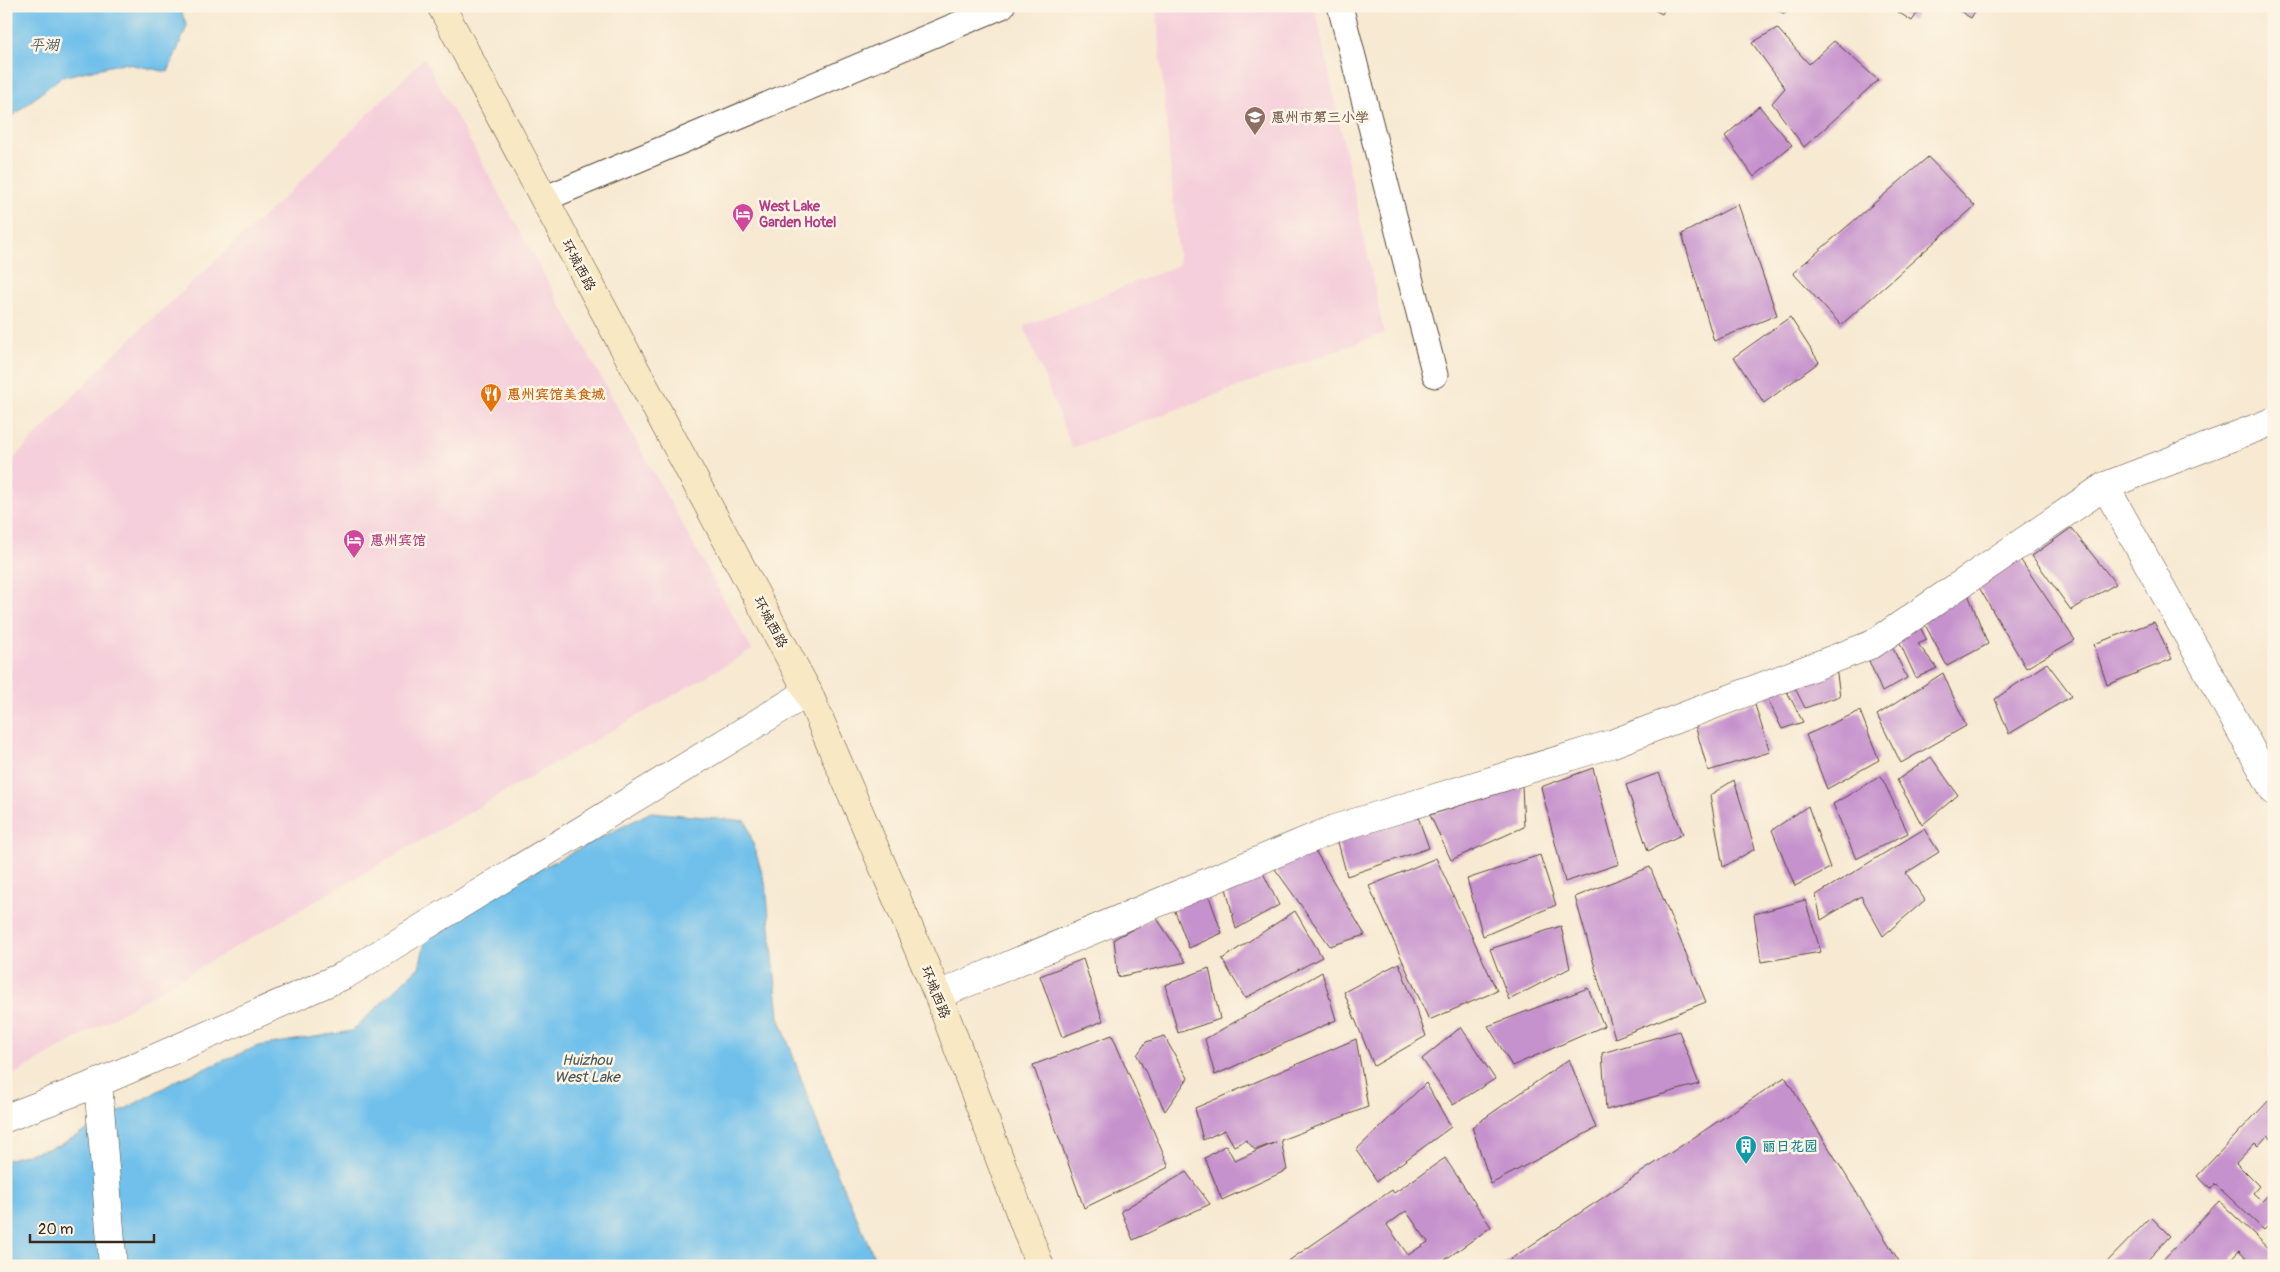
<svg xmlns="http://www.w3.org/2000/svg" width="2280" height="1272" font-family="Pangolin,'LXGW WenKai TC',sans-serif">
	<style>
		.built { fill: #f5cfdb }
		.water { fill: #70c0eb; stroke: #567584 }
		.building { fill: #c692cd; fill-rule: evenodd }
		.lines { fill: none; stroke-linecap: round; stroke-linejoin: round }
		.service-casing { stroke: #574739; stroke-width: 27 }
		.minor-casing { stroke: #574739; stroke-width: 29 }
		.tertiary-casing { stroke: #574739; stroke-width: 29 }
		.secondary-casing { stroke: #574739; stroke-width: 29 }
		.service { stroke: #fff; stroke-width: 25 }
		.minor { stroke: #fff; stroke-width: 28 }
		.tertiary { stroke: #fff; stroke-width: 28 }
		.secondary { stroke: #f8e8c3; stroke-width: 28 }
		.labels { text-anchor: middle; stroke-width: 5; stroke-linejoin: round; paint-order: stroke }
		.education-label { font-size: 14px; font-weight: bold; fill: #785e54; stroke: #fcf5e5; text-anchor: start }
		.hotel-label { font-size: 14px; font-weight: bold; fill: #b23c85; stroke: #fcf5e5; text-anchor: start }
		.street-label { font-size: 14px; fill: #3b2a1e; stroke: #fcf5e5 }
		.food-label { font-size: 14px; font-weight: bold; fill: #c56008; stroke: #fcf5e5; text-anchor: start }
		.culture-label { font-size: 14px; font-weight: bold; fill: #0d838f; stroke: #fcf5e5; text-anchor: start }
		.water-label { font-size: 15px; font-style: italic; fill: #4b575c; stroke: #fcf5e5 }
	</style>
	<rect width="100%" height="100%" fill="#fcf5e5"/>
	<filter id="ink" filterUnits="userSpaceOnUse"><feTurbulence type="fractalNoise" baseFrequency=".02" numOctaves="2"/><feDisplacementMap in="SourceGraphic" scale="10" xChannelSelector="R" yChannelSelector="G"/><feConvolveMatrix kernelMatrix="1 2 1 2 8 2 1 2 1" color-interpolation-filters="sRGB"/></filter>
	<filter id="wash" filterUnits="userSpaceOnUse"><feTurbulence type="fractalNoise" baseFrequency=".0096" numOctaves="4" result="noise"/><feDisplacementMap in="SourceGraphic" scale="20" xChannelSelector="R" yChannelSelector="G"/><feGaussianBlur stdDeviation="1.12" result="paint"/><feColorMatrix in="noise" values="0 0 0 0 0 0 0 0 0 0 0 0 0 0 0 0 0 1.4 0 .05"/><feComposite in="paint" operator="in"/></filter>
	<g filter="url(#wash)">
		<rect width="100%" height="100%" fill="#f7e9d2"/>
		<!-- built -->
		<g class="built">
			<polygon points="1156,6 1315,6 1384,333 1072,448 1024,326 1179,265"/>
			<polygon points="424,58 752,650 6,1079 6,467 109,359 294,188"/>
		</g>
		<!-- water -->
		<g class="water">
			<polygon points="6,6 179,6 187,26 168,72 123,63 61,77 6,121"/>
			<polygon points="651,812 746,821 766,886 779,1017 825,1145 878,1266 6,1266 6,1160 58,1146 178,1080 258,1046 352,1031 419,967 429,926"/>
		</g>
		<g id="blocks">
			<!-- building -->
			<g class="building">
				<polygon points="1647,6 1666,6 1662,14"/>
				<polygon points="1770,6 1789,6 1785,14"/>
				<polygon points="1889,6 1922,6 1912,21"/>
				<polygon points="1951,6 1978,6 1971,18"/>
				<polygon points="1777,28 1809,64 1834,41 1878,80 1804,147 1772,103 1785,88 1752,43"/>
				<polygon points="1759,106 1792,145 1754,177 1725,136"/>
				<polygon points="1928,157 1975,206 1841,325 1793,273"/>
				<polygon points="1738,204 1777,315 1714,341 1682,234"/>
				<polygon points="1790,317 1819,362 1764,403 1734,357"/>
				<polygon points="2071,528 2116,584 2071,610 2032,556"/>
				<polygon points="2016,553 2075,640 2026,668 1977,584"/>
				<polygon points="1966,589 1988,644 1947,666 1923,621"/>
				<polygon points="1916,620 1927,640 1918,644 1937,668 1916,678 1898,639"/>
				<polygon points="2154,622 2172,659 2107,685 2094,644"/>
				<polygon points="1890,642 1907,678 1882,692 1867,656"/>
				<polygon points="2047,663 2072,696 2009,734 1995,699"/>
				<polygon points="1836,668 1840,696 1805,708 1794,686"/>
				<polygon points="1943,673 1966,726 1901,763 1877,715"/>
				<polygon points="1783,684 1803,722 1782,729 1766,695"/>
				<polygon points="1754,702 1770,752 1708,771 1695,725"/>
				<polygon points="1860,711 1879,760 1827,789 1806,735"/>
				<polygon points="1931,757 1958,795 1922,825 1897,780"/>
				<polygon points="1593,768 1619,864 1565,882 1541,787"/>
				<polygon points="1659,773 1683,834 1648,851 1626,785"/>
				<polygon points="1881,776 1908,833 1856,859 1833,804"/>
				<polygon points="1734,780 1755,849 1723,867 1710,795"/>
				<polygon points="1522,786 1524,827 1451,860 1430,815"/>
				<polygon points="1808,806 1830,868 1795,886 1772,830"/>
				<polygon points="1417,814 1429,848 1347,876 1338,842"/>
				<polygon points="1924,829 1939,852 1906,873 1925,900 1883,936 1861,896 1821,920 1816,895"/>
				<polygon points="1313,847 1365,935 1330,946 1275,869"/>
				<polygon points="1540,855 1556,905 1483,936 1467,879"/>
				<polygon points="1436,858 1497,991 1429,1020 1369,886"/>
				<polygon points="1650,867 1706,1002 1615,1038 1575,897"/>
				<polygon points="1262,871 1279,905 1236,929 1226,888"/>
				<polygon points="1207,891 1222,933 1189,948 1173,906"/>
				<polygon points="1805,900 1821,952 1761,962 1754,914"/>
				<polygon points="1295,911 1322,957 1245,998 1222,959"/>
				<polygon points="1156,917 1186,962 1118,977 1114,939"/>
				<polygon points="1561,926 1570,968 1509,1000 1490,949"/>
				<polygon points="1083,959 1103,1021 1062,1037 1040,976"/>
				<polygon points="1399,963 1426,1036 1374,1066 1344,992"/>
				<polygon points="1209,968 1220,1019 1178,1033 1165,985"/>
				<polygon points="1322,972 1336,1020 1215,1075 1205,1039"/>
				<polygon points="1588,988 1604,1026 1512,1066 1488,1026"/>
				<polygon points="1461,1027 1495,1079 1453,1105 1422,1059"/>
				<polygon points="1679,1031 1699,1084 1606,1110 1602,1053"/>
				<polygon points="1112,1035 1169,1167 1084,1208 1033,1065"/>
				<polygon points="1164,1036 1188,1078 1165,1111 1137,1055 1146,1042"/>
				<polygon points="1356,1039 1368,1107 1281,1140 1287,1170 1222,1200 1205,1158 1226,1145 1235,1161 1276,1142 1255,1150 1246,1140 1234,1146 1225,1130 1203,1140 1195,1108"/>
				<polygon points="1569,1059 1596,1128 1491,1184 1472,1127"/>
				<polygon points="1785,1077 1902,1266 1501,1266 1518,1254"/>
				<polygon points="1426,1083 1451,1127 1377,1181 1356,1150"/>
				<polygon points="2274,1095 2274,1141 2268,1135 2258,1146 2255,1143 2236,1163 2259,1186 2253,1193 2262,1201 2274,1190 2274,1220 2264,1230 2215,1184 2211,1189 2197,1176"/>
				<path d="M1445,1158l46,69 -55,39h-97l-1,-3 -4,3h-53l111,-76 2,3zM1406,1211l22,31 -20,13 -21,-30z"/>
				<polygon points="1186,1172 1210,1204 1133,1240 1121,1211"/>
				<polygon points="2219,1201 2274,1253 2274,1266 2253,1266 2239,1251 2225,1266 2157,1266"/>
				<polygon points="2151,1217 2170,1236 2142,1266 2103,1266"/>
			</g>
		</g>
	</g>
	<g filter="url(#ink)">
		<use href="#blocks" fill-opacity="0" stroke="#574739" stroke-width="1"/>
		<g class="lines">
			<!-- service casing -->
			<g class="service-casing">
				<g id="service">
					<polyline points="1340,6 1435,375"/>
					<polyline points="544,199 1002,6"/>
				</g>
			</g>
			<!-- minor casing -->
			<g class="minor-casing">
				<g id="minor">
					<polyline points="98,1083 113,1266"/>
					<polyline points="6,1118 98,1083 345,975 808,692"/>
				</g>
			</g>
			<!-- tertiary casing -->
			<g class="tertiary-casing">
				<g id="tertiary">
					<polyline points="2274,421 2105,486 2274,791"/>
					<polyline points="938,995 1334,829 1611,744 1873,644 2105,486"/>
				</g>
			</g>
			<!-- secondary casing -->
			<g class="secondary-casing">
				<polyline id="secondary" points="441,6 808,692 938,995 1040,1266"/>
			</g>
			<!-- service -->
			<use href="#service" class="service"/>
			<!-- minor -->
			<use href="#minor" class="minor"/>
			<!-- tertiary -->
			<use href="#tertiary" class="tertiary"/>
			<!-- secondary -->
			<use href="#secondary" class="secondary"/>
		</g>
	</g>
	<!-- icons -->
	<defs>
		<g id="school-pin" transform="scale(1.125)"><path d="M0 17L-7.5 6A9.5 9.5 0 1 1 7.5 6Z" fill="#8d6e63" stroke="#fcf5e5"/><path d="M0-5L7-2L0 1L-7-2ZM-4 1L0 2.5L4 1V4Q0 6-4 4Z" fill="#fff"/></g>
		<g id="hotel-pin" transform="scale(1.125)"><path d="M0 17L-7.5 6A9.5 9.5 0 1 1 7.5 6Z" fill="#d1479c" stroke="#fcf5e5"/><path d="M-6-4.5h1.5V1H6V5H4.5V3h-9V5H-6ZM-4 0a1.8 1.8 0 1 1 3.6 0ZM.5 0V-2.5h3Q6-2.5 6 0Z" fill="#fff"/></g>
		<g id="restaurant-pin" transform="scale(1.125)"><path d="M0 17L-7.5 6A9.5 9.5 0 1 1 7.5 6Z" fill="#e8710a" stroke="#fcf5e5"/><path d="M-5-6h1v4h1v-4h1v4h1v-4h1v5L-1.5 .5V6h-2V.5L-5-1ZM5-6V6H3V1.5H1.5Q1.5-4 5-6Z" fill="#fff"/></g>
		<g id="building-pin" transform="scale(1.125)"><path d="M0 17L-7.5 6A9.5 9.5 0 1 1 7.5 6Z" fill="#0f9aa8" stroke="#fcf5e5"/><path d="M-4-6H4V6H1V3H-1V6H-4ZM-2.5-4.3h1.7v1.8h-1.7ZM.8-4.3h1.7v1.8H.8ZM-2.5-1h1.7V.8h-1.7ZM.8-1h1.7V.8H.8Z" fill="#fff"/></g>
	</defs>
	<g fill-rule="evenodd">
		<use href="#school-pin" x="1255" y="117"/>
		<use href="#hotel-pin" x="743" y="214"/>
		<use href="#restaurant-pin" x="491" y="394"/>
		<use href="#hotel-pin" x="354" y="540"/>
		<use href="#building-pin" x="1746" y="1146"/>
	</g>
	<g class="labels">
		<!-- education labels -->
		<g class="education-label">
			<text x="1271" y="122">惠州市第三小学</text>
		</g>
		<!-- hotel labels -->
		<g class="hotel-label">
			<text x="759" y="211">West Lake<tspan x="759" dy="16">Garden Hotel</tspan></text>
			<text x="370" y="545">惠州宾馆</text>
		</g>
		<!-- street labels -->
		<g class="street-label">
			<text transform="translate(579 265) rotate(62)" y="5">环城西路</text>
			<text transform="translate(771 622) rotate(62)" y="5">环城西路</text>
			<text transform="translate(936 992) rotate(68)" y="5">环城西路</text>
		</g>
		<!-- food labels -->
		<g class="food-label">
			<text x="507" y="399">惠州宾馆美食城</text>
		</g>
		<!-- culture labels -->
		<g class="culture-label">
			<text x="1762" y="1151">丽日花园</text>
		</g>
		<!-- water labels -->
		<g class="water-label">
			<text x="44" y="50">平湖</text>
			<text x="587" y="1065">Huizhou<tspan x="587" dy="17">West Lake</tspan></text>
		</g>
	</g>
	<!-- margin -->
	<rect width="2280" height="1272" fill="none" stroke="#fcf5e5" stroke-width="25"/>
	<!-- scale -->
	<path d="M30 1234v8h124v-8" fill="none" stroke="#3b2a1e" stroke-width="2.5"/>
	<text x="38" y="1234" font-size="15" fill="#3b2a1e" stroke="#fcf5e5" stroke-width="4" paint-order="stroke">20 m</text>
</svg>
